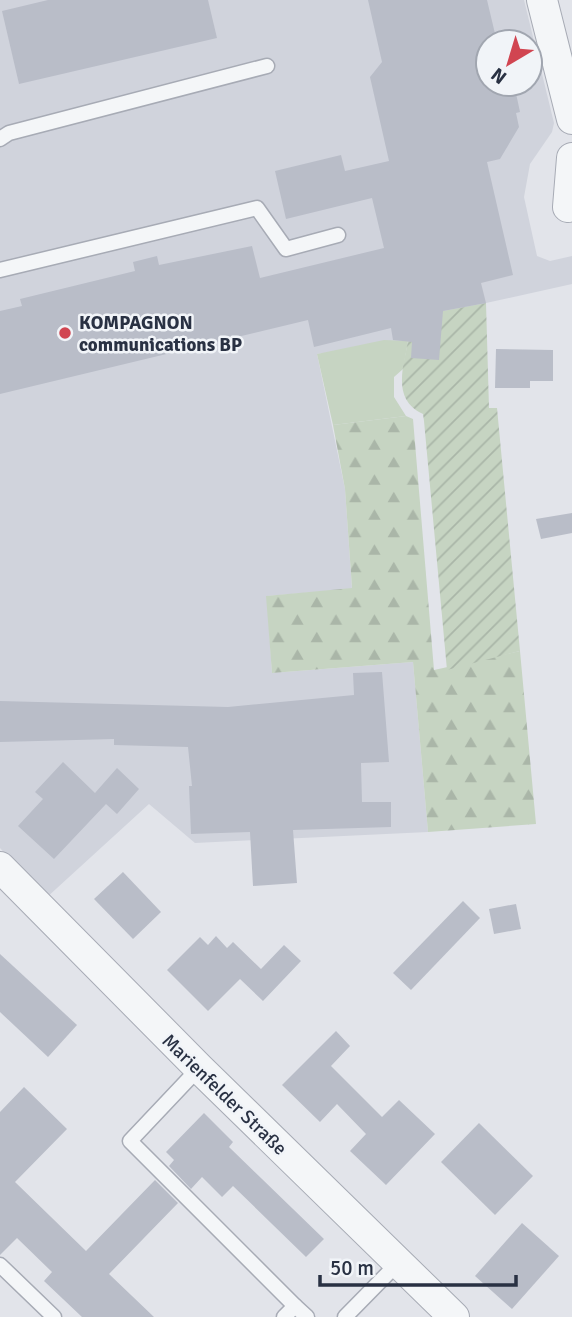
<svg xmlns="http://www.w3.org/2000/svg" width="572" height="1317" font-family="Signika,sans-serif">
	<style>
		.built { fill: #d0d3dc; fill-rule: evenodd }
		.grass { fill: #c6d4c2 }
		.forest { fill: url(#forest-firs) }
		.garden { fill: url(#garden-furrows) }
		.building { fill: #b9bdc8 }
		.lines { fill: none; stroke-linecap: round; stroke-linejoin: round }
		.service-casing { stroke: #a7abb5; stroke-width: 17 }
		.minor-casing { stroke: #a7abb5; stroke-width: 32 }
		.service { stroke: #f4f6f8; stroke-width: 14 }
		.minor { stroke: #f4f6f8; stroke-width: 30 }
		.poi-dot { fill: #d14551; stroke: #f1f4f8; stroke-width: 2.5 }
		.labels { text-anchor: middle; stroke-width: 5; stroke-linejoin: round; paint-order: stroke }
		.poi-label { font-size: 19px; font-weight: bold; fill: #293143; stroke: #f1f4f8; text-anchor: start }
		.street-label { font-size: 19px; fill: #293143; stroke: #f1f4f8 }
	</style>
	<defs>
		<pattern id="forest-firs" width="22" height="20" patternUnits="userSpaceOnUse" patternTransform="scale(1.75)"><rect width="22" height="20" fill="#c6d4c2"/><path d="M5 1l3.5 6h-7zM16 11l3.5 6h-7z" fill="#aab6a8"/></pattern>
		<pattern id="garden-furrows" width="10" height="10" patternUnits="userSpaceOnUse" patternTransform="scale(1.75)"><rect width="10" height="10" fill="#c6d4c2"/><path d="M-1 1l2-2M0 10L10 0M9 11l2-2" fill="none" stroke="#aab6a8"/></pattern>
	</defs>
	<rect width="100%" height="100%" fill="#e2e4ea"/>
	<!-- built -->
	<path class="built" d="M0,0h524l30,123 -2,9 -22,32 -6,33 13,59 13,5 22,-5v28l-86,19 -78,38 -91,13 28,135 7,100 -85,7 5,77 141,-11 15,170 -233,11 -46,-39 -104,95 -45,-51zM488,42h42v42h-42z"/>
	<!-- grass -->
	<polygon class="grass" points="384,340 408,341 403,369 394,377 394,397 406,416 333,425 317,354"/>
	<!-- forest -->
	<polygon class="forest" points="406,416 413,419 434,670 520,651 536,824 428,832 413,662 272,673 266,596 352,588 345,489 333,425"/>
	<!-- garden -->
	<path class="garden" d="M486,303l3,105h8l23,243 -73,19 -23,-249 -1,-7c-31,-14 -20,-46 -15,-73l35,-30z"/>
	<!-- building -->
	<g class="building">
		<polygon points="48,0 208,0 217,38 19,84 2,11"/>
		<polygon points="368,0 487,0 497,42 488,42 488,84 514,84 520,112 516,113 519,127 500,159 487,162 513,275 481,283 486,303 443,311 439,360 411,358 412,342 393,340 391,328 314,347 308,320 0,394 0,311 22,306 20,299 135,271 133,262 157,256 159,265 252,246 260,278 384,248 372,198 286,219 275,171 341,155 345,171 389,161 370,77 382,62"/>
		<polygon points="496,349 553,350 553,381 530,381 530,388 495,388"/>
		<polygon points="572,513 572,533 541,539 536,519"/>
		<polygon points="382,672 389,762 361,763 362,802 391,802 391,827 293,830 297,883 253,886 250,832 191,834 189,786 192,786 188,747 114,745 114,739 0,742 0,701 228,707 354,695 353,673"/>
		<polygon points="63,762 95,793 117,768 139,789 117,814 106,804 54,859 18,826 43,799 35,792"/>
		<polygon points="123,872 161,912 133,939 94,899"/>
		<polygon points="463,901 480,918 411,990 393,973"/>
		<polygon points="516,904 521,929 494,934 489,909"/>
		<polygon points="216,936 227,948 233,942 261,969 284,945 301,961 263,1001 240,979 208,1011 167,970 200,937 208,945"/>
		<polygon points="0,954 77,1025 48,1057 0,1012"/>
		<polygon points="336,1031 350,1046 331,1066 382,1117 399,1100 435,1134 386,1185 350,1151 366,1134 337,1104 320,1122 282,1085"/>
		<polygon points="24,1087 67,1129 15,1182 86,1251 155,1180 178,1203 109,1274 154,1317 82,1317 44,1281 52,1272 17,1238 0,1255 0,1112"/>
		<polygon points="204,1113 233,1142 229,1147 324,1239 306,1257 233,1186 222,1197 202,1177 191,1189 169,1166 174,1160 166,1152"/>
		<polygon points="479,1123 533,1176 495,1215 441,1162"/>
		<polygon points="522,1223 559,1256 512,1309 475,1276"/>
	</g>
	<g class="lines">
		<!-- service casing -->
		<g class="service-casing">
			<g id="service">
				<polyline points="0,139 9,133 267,66"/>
				<polyline points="0,270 257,208 286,249 338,235"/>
				<polyline points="199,1068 130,1141 295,1306"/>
				<polyline points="0,1265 54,1317"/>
				<polyline points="284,1317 295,1306 307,1317"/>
				<polyline points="345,1317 398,1263"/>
			</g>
		</g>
		<!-- minor casing -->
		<g class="minor-casing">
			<g id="minor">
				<polyline points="542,0 572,119"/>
				<polyline points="568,207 572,158"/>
				<polyline points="0,867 199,1068 454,1317"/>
			</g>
		</g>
		<!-- service -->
		<use href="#service" class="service"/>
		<!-- minor -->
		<use href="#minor" class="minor"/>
	</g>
	<!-- markers -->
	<circle class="poi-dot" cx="65" cy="333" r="7"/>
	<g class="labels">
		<!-- poi labels -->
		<g class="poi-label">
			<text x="79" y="329">KOMPAGNON<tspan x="79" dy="22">communications BP</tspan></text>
		</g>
		<!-- street labels -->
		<g class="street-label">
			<text transform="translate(225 1094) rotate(44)" y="7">Marienfelder Straße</text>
		</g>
	</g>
	<!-- north arrow -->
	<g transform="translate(509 63) rotate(218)"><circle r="33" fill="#f1f4f8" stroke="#a1a6b0" stroke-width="2"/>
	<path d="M0-5L12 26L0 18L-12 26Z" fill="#d14551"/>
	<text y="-10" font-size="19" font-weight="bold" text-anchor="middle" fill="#293143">N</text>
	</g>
	<!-- scale -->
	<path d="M320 1275v10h196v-10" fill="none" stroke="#293143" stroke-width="3.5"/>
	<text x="330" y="1275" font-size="21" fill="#293143" stroke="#f1f4f8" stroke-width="5" paint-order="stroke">50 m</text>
</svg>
